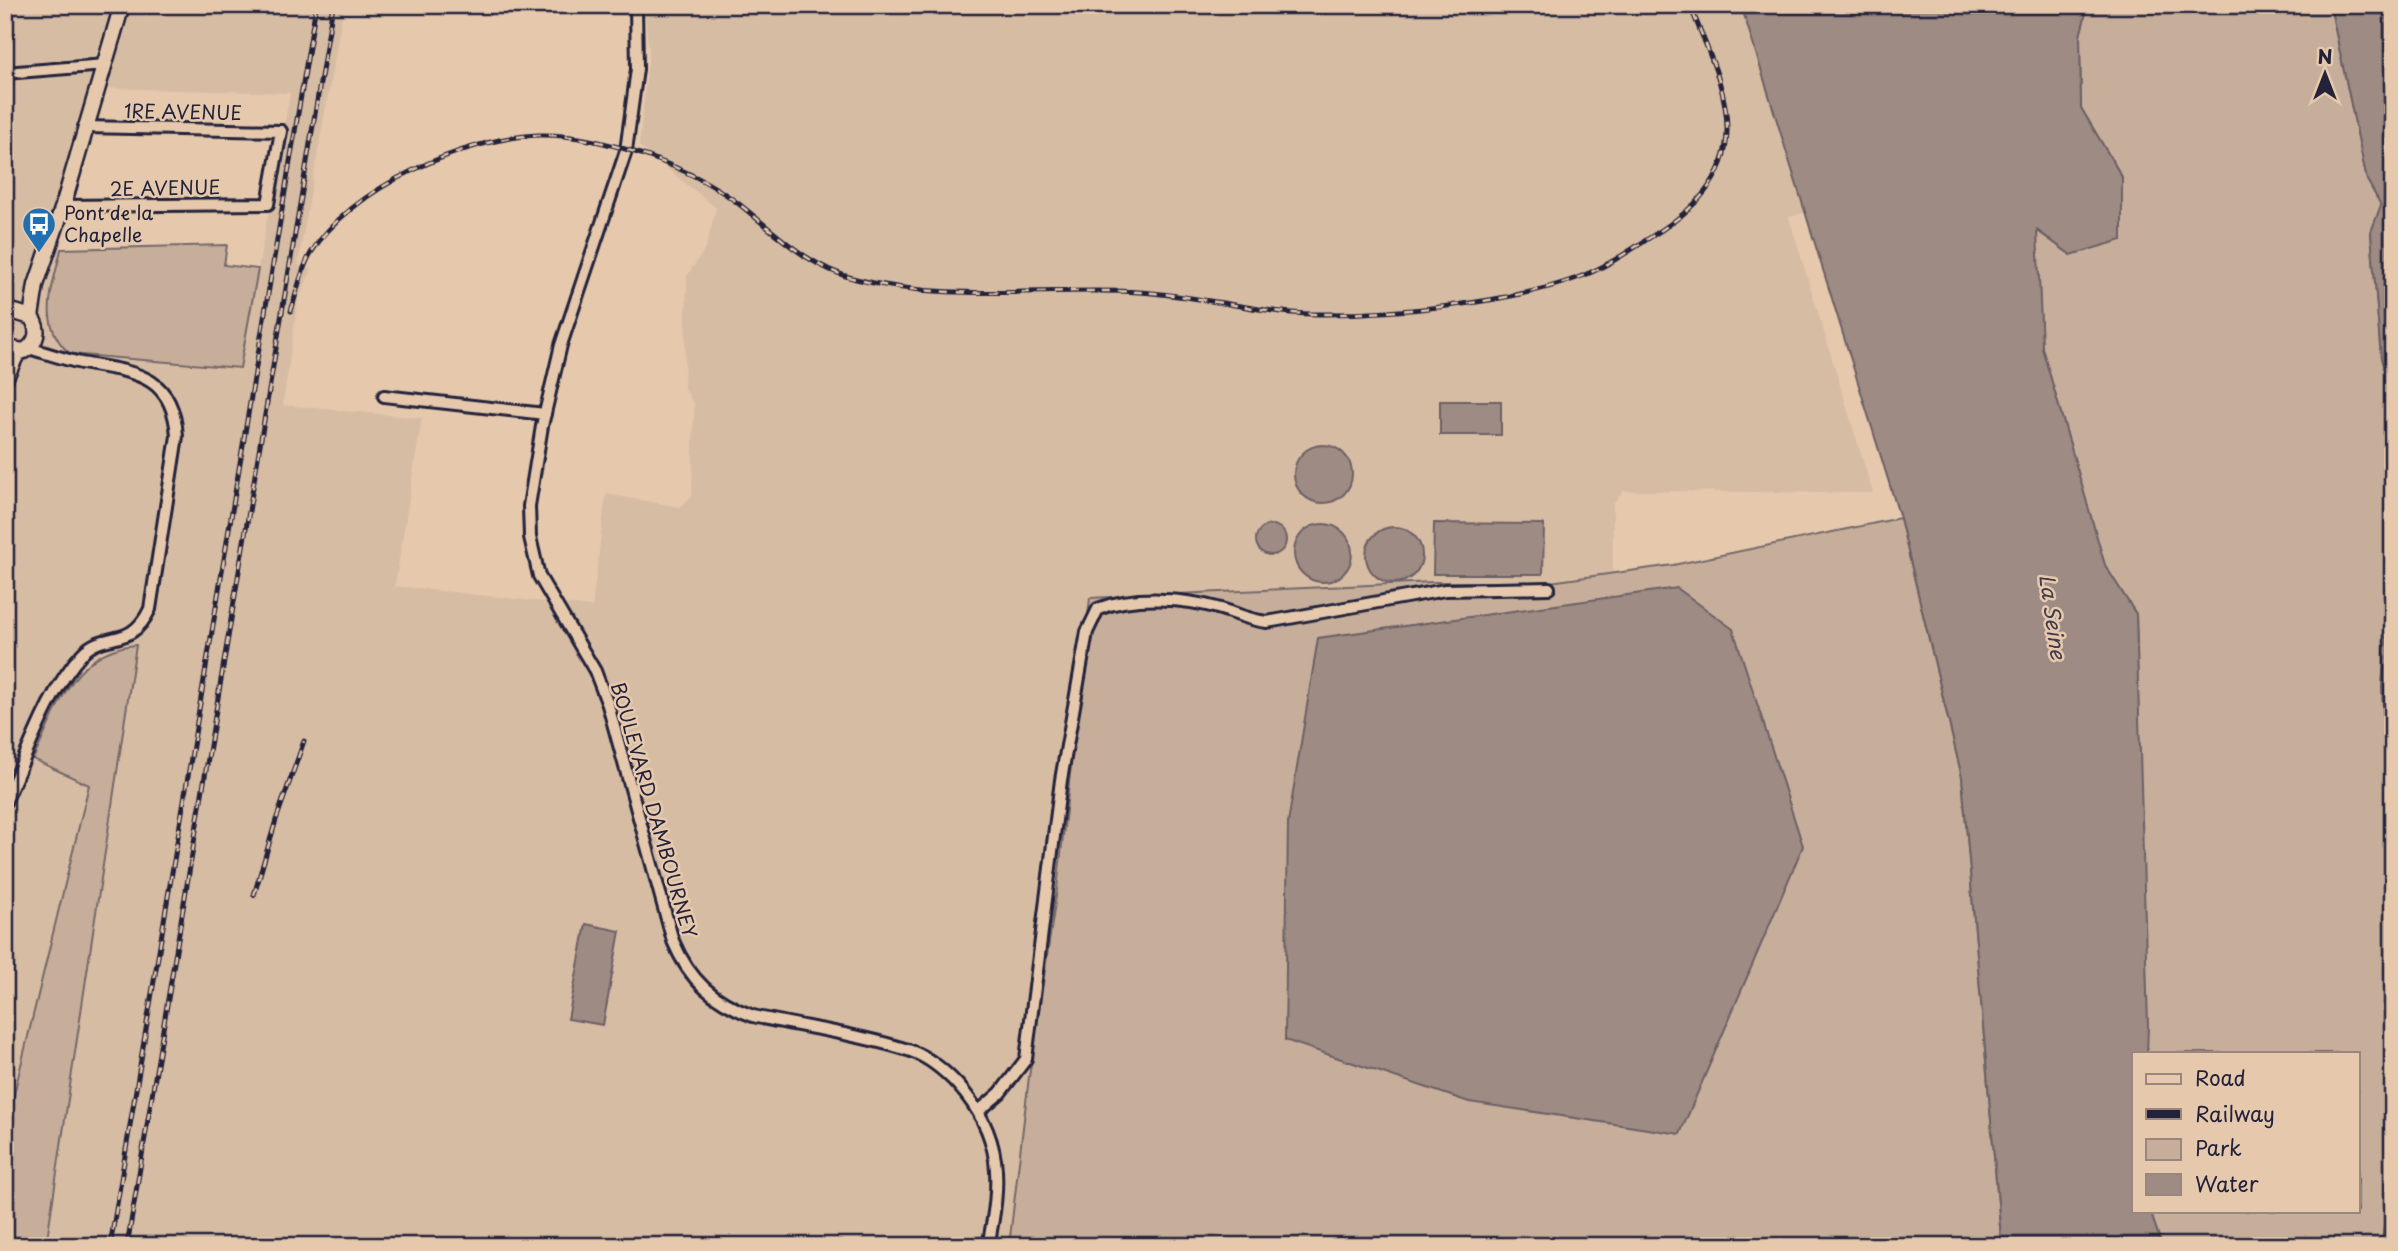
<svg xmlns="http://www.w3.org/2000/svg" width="2398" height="1251" font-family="'Playpen Sans',sans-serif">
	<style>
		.built { fill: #d7bca4; fill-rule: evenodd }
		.green { fill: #c6ae9a; stroke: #74686a; stroke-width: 2 }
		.water { fill: #9e8b83; stroke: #6c6166; stroke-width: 2 }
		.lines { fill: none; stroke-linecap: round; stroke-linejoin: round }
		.minor-casing { stroke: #22223b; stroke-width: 16 }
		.major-casing { stroke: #22223b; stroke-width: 19 }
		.minor { stroke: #e6c9ad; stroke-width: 10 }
		.major { stroke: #e6c9ad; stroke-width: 14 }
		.rail-casing { stroke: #22223b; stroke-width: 5 }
		.rail { stroke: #e6c9ad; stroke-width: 2.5; stroke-dasharray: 8; stroke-linecap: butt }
		.labels { text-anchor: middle; stroke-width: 5; stroke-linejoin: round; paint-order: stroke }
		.street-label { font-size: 19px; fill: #22223b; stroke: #e6c9ad }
		.poi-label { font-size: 19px; fill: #22223b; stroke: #e6c9ad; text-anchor: start }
		.water-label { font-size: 21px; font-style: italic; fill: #413c4d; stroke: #e6c9ad }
	</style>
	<rect width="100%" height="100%" fill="#e6c9ad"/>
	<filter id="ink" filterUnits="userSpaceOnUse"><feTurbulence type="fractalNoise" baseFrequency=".0143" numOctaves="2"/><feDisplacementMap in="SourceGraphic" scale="14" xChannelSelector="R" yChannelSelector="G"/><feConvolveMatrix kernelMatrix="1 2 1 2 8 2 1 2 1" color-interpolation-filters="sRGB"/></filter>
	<g filter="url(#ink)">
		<!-- built -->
		<path class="built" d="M5,5h339l-46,260 14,4 -14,31 -15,105 139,13 -27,168 197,21 14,-113 74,13 12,-11 2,-92 -10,-16 3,-112 19,-29 10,-39 -77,-62 10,-94 -5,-47h1097l66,207 -18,5 84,276 -249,-2 -11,13v73l-556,312 -28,188 -20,169h-963l90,-600 -31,5 -17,10 -12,13 -42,84 55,27 -84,346v-756l3,-9 -3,-4zM102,88l188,5 -50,275 -187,-79 8,-40h-6z"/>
		<!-- green -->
		<g class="green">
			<polygon points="2088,5 2330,5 2367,180 2381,205 2371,233 2381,358 2393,399 2393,561 2382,686 2393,911 2393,1170 2381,1246 2162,1246 2150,1211 2358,1211 2358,1053 2147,1053 2136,614 2105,566 2042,348 2036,230 2071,255 2122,177 2081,108 2080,36"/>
			<path d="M227,245l-3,20 34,4 -18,99 -170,-14c-34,-31 -17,-66 -9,-105z"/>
			<polygon points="1900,518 1962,777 2001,1239 1978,1246 1009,1246 1029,1077 1057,889 1090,598 1433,582 1550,582 1673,565"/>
			<path d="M136,645l-90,601h-41v-115l84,-346 -56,-26c25,-50 39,-109 103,-114z"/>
		</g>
		<!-- water -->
		<g class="water">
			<polygon points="1741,5 2088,5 2080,36 2081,108 2122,177 2122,240 2071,255 2037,230 2042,348 2105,565 2136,614 2148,1026 2147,1053 2134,1053 2134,1211 2150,1211 2162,1246 1978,1246 2001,1238 1962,777 1900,518"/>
			<polygon points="2330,5 2393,5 2393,399 2381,358 2371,232 2381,205 2367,180"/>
			<rect x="1440" y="401" width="61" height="34"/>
			<circle cx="1323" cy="474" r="29"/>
			<polygon points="1434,523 1544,524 1543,574 1433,574"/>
			<circle cx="1323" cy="553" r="29"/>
			<circle cx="1271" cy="540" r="15"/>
			<circle cx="1394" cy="555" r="28"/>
			<polygon points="2393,561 2393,911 2382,686"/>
			<polygon points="1677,588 1733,629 1803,846 1680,1134 1469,1102 1285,1040 1288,823 1318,638"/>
			<polygon points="586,924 620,931 603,1025 568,1019"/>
		</g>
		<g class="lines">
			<!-- minor casing -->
			<g class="minor-casing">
				<g id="minor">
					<path d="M636,5l1,64 -11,82 -65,194 -19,81 -13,80 1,31 9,39 56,95 13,34 65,236c17,40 40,60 80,75 50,11 110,19 158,35 19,7 34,20 47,34 46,51 43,98 30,161"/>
					<polyline points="5,73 105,65"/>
					<polyline points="63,206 268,204 281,131 84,127"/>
					<polyline points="384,396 545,414"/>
					<path d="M5,802c22,-46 42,-110 77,-148 23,-25 48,-3 68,-45l27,-173c-4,-64 -46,-64 -96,-73 -18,-4 -35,-10 -52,-15"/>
					<path d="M979,1111l21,-18 26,-34 35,-279 26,-148 11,-23c35,-14 87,-11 123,0 17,5 27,11 46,13l178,-32 104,-2"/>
				</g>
			</g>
			<!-- major casing -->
			<g class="major-casing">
				<g id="major">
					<path d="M5,315l10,-3 16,5c9,12 7,26 -7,34l-19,-3"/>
					<polyline points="31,317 36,285 63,206 122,5"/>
					<polyline points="5,379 18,352"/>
				</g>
			</g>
			<!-- minor -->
			<use href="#minor" class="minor"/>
			<!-- major -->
			<use href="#major" class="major"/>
			<!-- rail casing -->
			<g class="rail-casing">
				<g id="rail">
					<path d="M291,311c6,-19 10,-42 20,-58 39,-65 156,-116 229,-118 60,-1 152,32 199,69 38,30 69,63 117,75 92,24 189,8 283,13 59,3 116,21 175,22 75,1 193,-10 263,-36 28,-10 52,-27 77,-43 38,-24 72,-55 73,-103 1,-44 -22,-87 -37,-127"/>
					<polyline points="254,895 276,820 304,741"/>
					<polyline points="110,1246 316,5"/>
					<polyline points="127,1246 333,5"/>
				</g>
			</g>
			<!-- rail -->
			<use href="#rail" class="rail"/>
		</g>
	</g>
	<!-- icons -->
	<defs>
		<g id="bus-pin" transform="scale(1.75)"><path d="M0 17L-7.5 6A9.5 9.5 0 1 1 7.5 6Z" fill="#1f6fb2" stroke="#e6c9ad"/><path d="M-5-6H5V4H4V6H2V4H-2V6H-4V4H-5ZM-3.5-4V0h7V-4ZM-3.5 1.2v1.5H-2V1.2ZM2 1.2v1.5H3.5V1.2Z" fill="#fff"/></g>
	</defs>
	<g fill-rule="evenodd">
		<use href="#bus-pin" x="39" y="224"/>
	</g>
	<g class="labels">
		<!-- street labels -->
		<g class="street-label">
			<text transform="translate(183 112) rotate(1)" y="7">1RE AVENUE</text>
			<text transform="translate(165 188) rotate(-1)" y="7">2E AVENUE</text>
			<text transform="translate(654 810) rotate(74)" y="7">BOULEVARD DAMBOURNEY</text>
		</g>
		<!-- poi labels -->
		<g class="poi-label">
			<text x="64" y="220">Pont de la<tspan x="64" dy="22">Chapelle</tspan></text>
		</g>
		<!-- water labels -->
		<g class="water-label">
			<text transform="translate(2052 617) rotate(82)" y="7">La Seine</text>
		</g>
	</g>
	<!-- margin -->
	<rect width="2398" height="1251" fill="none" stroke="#e6c9ad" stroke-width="28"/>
	<rect x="14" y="14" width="2370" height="1223" fill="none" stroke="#22223b" stroke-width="2.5" filter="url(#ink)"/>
	<!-- legend -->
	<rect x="2132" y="1052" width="228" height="161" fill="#e6c9ad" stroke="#98867f" stroke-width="2"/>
	<rect x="2146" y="1074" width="35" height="10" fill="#e6c9ad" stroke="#98867f" stroke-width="2"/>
	<text x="2195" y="1086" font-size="21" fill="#22223b">Road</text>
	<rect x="2146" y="1109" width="35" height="10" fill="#22223b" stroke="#98867f" stroke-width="2"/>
	<text x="2195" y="1122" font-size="21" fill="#22223b">Railway</text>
	<rect x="2146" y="1139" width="35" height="21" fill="#c6ae9a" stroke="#98867f" stroke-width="2"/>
	<text x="2195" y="1156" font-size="21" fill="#22223b">Park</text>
	<rect x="2146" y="1174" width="35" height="21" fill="#9e8b83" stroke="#98867f" stroke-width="2"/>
	<text x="2195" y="1192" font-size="21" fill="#22223b">Water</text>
	<!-- north arrow -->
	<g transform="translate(2325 74)" stroke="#e6c9ad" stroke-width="5" paint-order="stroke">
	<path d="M0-5L12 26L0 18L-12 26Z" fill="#22223b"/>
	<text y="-10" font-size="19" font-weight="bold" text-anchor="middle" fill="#22223b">N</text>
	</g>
</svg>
